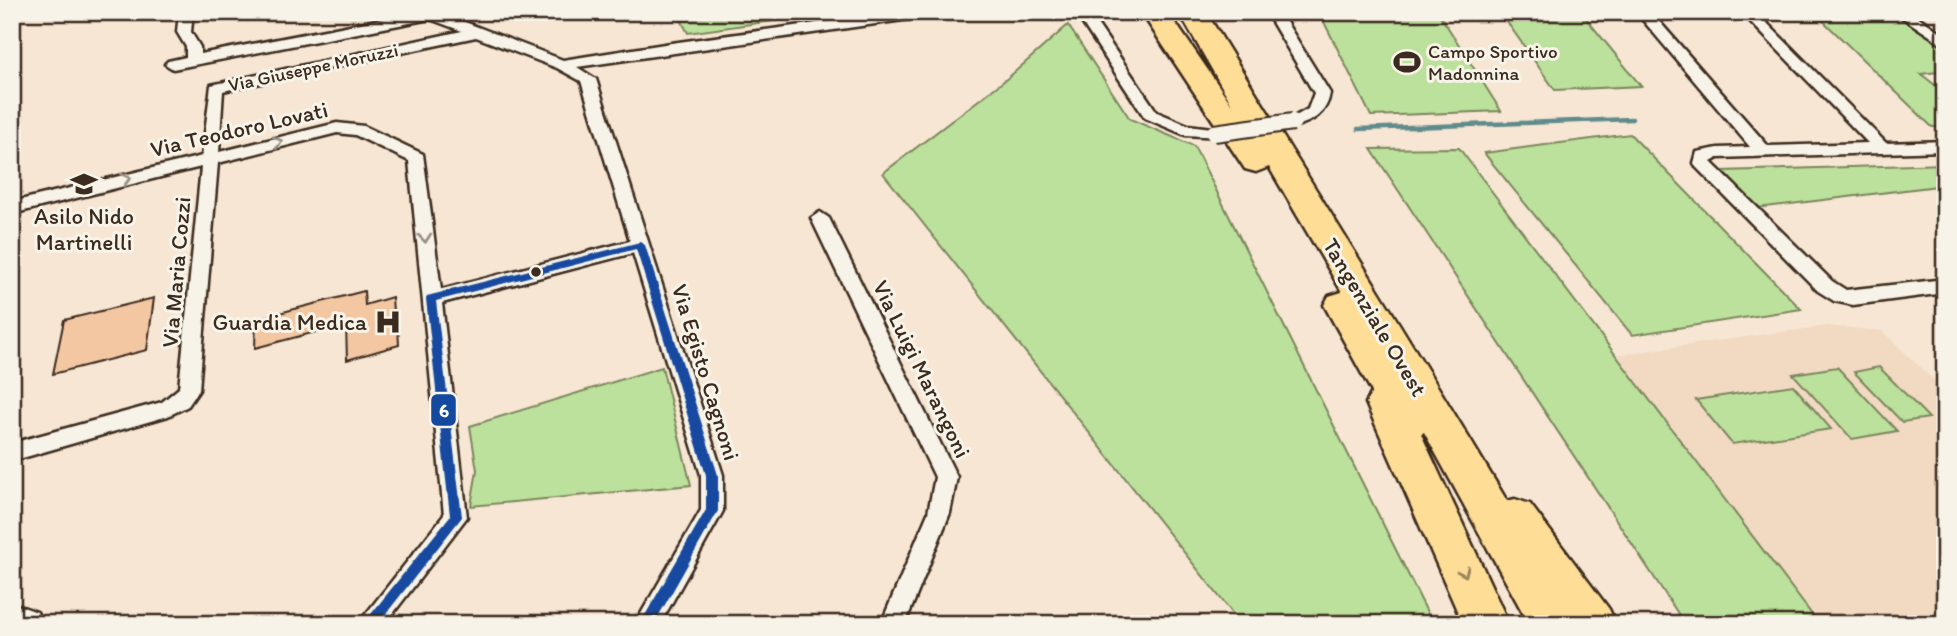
<svg xmlns="http://www.w3.org/2000/svg" width="1957" height="636" font-family="Itim,sans-serif">
	<style>
		.built { fill: #f1d9c2 }
		.green { fill: #bce19c; stroke: #7c865d; stroke-width: 2 }
		.lines { fill: none; stroke-linecap: round; stroke-linejoin: round }
		.stream { stroke: #618b8c; stroke-width: 4.5 }
		.building { fill: #f4c7a3; stroke: #3b2a1e; stroke-width: 2 }
		.street-casing { stroke: #3b2a1e; stroke-width: 5 }
		.secondary-casing { stroke: #3b2a1e; stroke-width: 5 }
		.highway-casing { stroke: #3b2a1e; stroke-width: 5 }
		.street { fill: #f7f3e8; fill-rule: evenodd }
		.secondary { fill: #f7f3e8; fill-rule: evenodd }
		.highway { fill: #fedd96; fill-rule: evenodd }
		.street-bridge-casing { stroke: #3b2a1e; stroke-width: 20; stroke-linecap: butt }
		.street-bridge { stroke: #f7f3e8; stroke-width: 16 }
		.bus-1-casing { stroke: #f7f3e8; stroke-width: 6 }
		.bus-1 { fill: #13499f; fill-rule: evenodd }
		.oneway { stroke: #998e83 }
		.oneway2 { stroke: #9c845a }
		.bus-dot { fill: #3b2a1e; stroke: #f7f3e8; stroke-width: 2.5 }
		.labels { text-anchor: middle; stroke-width: 6; stroke-linejoin: round; paint-order: stroke }
		.far-poi-label { font-size: 19px; fill: #3b2a1e; stroke: #f7f3e8; text-anchor: start }
		.far-street-label { font-size: 19px; fill: #3b2a1e; stroke: #f7f3e8 }
		.street-label { font-size: 23px; fill: #3b2a1e; stroke: #f7f3e8 }
		.poi-label { font-size: 23px; fill: #3b2a1e; stroke: #f7f3e8 }
		.line-badge { stroke: #f7f3e8; stroke-width: 2.5 }
		.badge-label { font-size: 19px; text-anchor: middle; font-weight: bold; fill: #fff }
	</style>
	<rect width="100%" height="100%" fill="#f6e6d3"/>
	<filter id="ink" filterUnits="userSpaceOnUse"><feTurbulence type="fractalNoise" baseFrequency=".0143" numOctaves="2"/><feDisplacementMap in="SourceGraphic" scale="14" xChannelSelector="R" yChannelSelector="G"/><feConvolveMatrix kernelMatrix="1 2 1 2 8 2 1 2 1" color-interpolation-filters="sRGB"/></filter>
	<g filter="url(#ink)">
		<!-- built -->
		<polygon class="built" points="1827,326 1882,331 1945,391 1945,624 1819,624 1616,355"/>
		<!-- green -->
		<g class="green">
			<polygon points="749,12 836,12 688,33 680,18"/>
			<polygon points="1319,12 1438,12 1501,111 1371,116"/>
			<polygon points="1500,12 1581,12 1641,86 1555,90"/>
			<polygon points="1814,12 1892,12 1945,48 1945,71 1921,74 1945,93 1945,127 1932,127"/>
			<polygon points="1068,25 1130,119 1194,146 1428,614 1430,624 1241,624 883,173 1009,77"/>
			<polygon points="1630,134 1801,309 1632,335 1484,153"/>
			<polygon points="1459,148 1819,624 1685,624 1371,149"/>
			<polygon points="1945,164 1945,185 1757,208 1723,171"/>
			<polygon points="662,367 691,485 471,506 477,470 470,426"/>
			<polygon points="1837,367 1897,431 1852,439 1793,374"/>
			<polygon points="1879,367 1929,418 1902,422 1854,372"/>
			<polygon points="1793,385 1831,429 1732,444 1696,400"/>
		</g>
		<g class="lines">
			<!-- stream -->
			<polyline class="stream" points="1358,129 1632,119"/>
		</g>
		<!-- building -->
		<g class="building">
			<polygon points="364,291 365,305 392,297 394,329 398,328 399,345 347,360 346,324 255,348 256,319"/>
			<polygon points="154,298 147,350 53,374 64,320"/>
		</g>
		<g class="lines">
			<!-- street casing -->
			<g class="street-casing">
				<g id="street">
					<path d="M179,12h14l-2,20 9,15v7l218,-42h21l124,48 108,-17 226,-31h41l-7,4 -354,51 19,12 127,396v36l-63,113h-25l66,-114v-35l-68,-222 -191,50 25,214 -82,107h-27l86,-109 -35,-354 -54,-26 -18,-2 -119,30 -19,227 -11,16 -20,10 -156,45v-18l150,-41 17,-14 22,-221 -189,47v-12l190,-46 9,-71 251,-54 -32,-12 -257,50 -8,-5 3,-3 18,-4v-10l-9,-15zM476,37l81,31 24,13 49,160 -189,49 -18,-136 -59,-28 -27,-3 -118,29 4,-61z"/>
					<polygon points="1075,12 1089,12 1157,112 1188,125 1220,129 1222,133 1220,137 1185,135 1145,118"/>
					<path d="M1266,12h14l50,81c-3,21 -18,29 -37,34l-8,-5 23,-13 6,-16z"/>
					<polygon points="1636,12 1651,12 1768,146 1868,143 1741,12 1756,12 1886,143 1945,141 1945,151 1718,158 1711,162 1832,281 1846,290 1945,279 1945,293 1853,305 1834,301 1818,291 1696,167 1694,163 1697,152 1718,148 1750,147"/>
					<polygon points="1894,12 1911,12 1945,35 1945,46"/>
					<polygon points="820,212 829,218 957,477 950,513 905,624 881,624 928,513 935,477 811,218"/>
				</g>
			</g>
			<!-- secondary casing -->
			<g class="secondary-casing">
				<polygon id="secondary" points="12,603 37,612 43,624 12,624"/>
			</g>
			<!-- highway casing -->
			<g class="highway-casing">
				<path id="highway" d="M1141,12h27l66,96 -55,-96h27c100,163 203,325 301,489l8,-2 15,5 79,105 7,15h-87l-105,-192 -3,2 88,190h-46l-97,-221 6,-11 -48,-87 5,-9 13,-4 -73,-125 -13,5 -11,-3z"/>
			</g>
			<!-- street -->
			<use href="#street" class="street"/>
			<!-- secondary -->
			<use href="#secondary" class="secondary"/>
			<!-- highway -->
			<use href="#highway" class="highway"/>
			<!-- street-bridge casing -->
			<g class="street-bridge-casing">
				<polyline id="street-bridge" points="1214,133 1293,122"/>
			</g>
			<!-- street-bridge -->
			<use href="#street-bridge" class="street-bridge"/>
			<!-- bus-1 casing -->
			<g class="bus-1-casing">
				<polygon id="bus-1" points="640,242 645,245 718,475 718,511 654,624 640,624 706,510 706,475 636,249 436,301 462,517 378,624 363,624 450,516 426,299 427,296"/>
			</g>
			<!-- bus-1 -->
			<use href="#bus-1" class="bus-1"/>
		</g>
		<!-- one-way arrows -->
		<defs><path id="oneway-chevron" d="M-2-3.5L2.5 0L-2 3.5" fill="none" stroke-width="1.6" stroke-linecap="round" stroke-linejoin="round" transform="scale(1.75)"/></defs>
		<g class="oneway">
			<use href="#oneway-chevron" transform="translate(278 142) rotate(-13)"/>
			<use href="#oneway-chevron" transform="translate(126 179) rotate(-14)"/>
			<use href="#oneway-chevron" transform="translate(425 238) rotate(84)"/>
		</g>
		<use class="oneway2" href="#oneway-chevron" transform="translate(1464 572) rotate(67)"/>
	</g>
	<!-- icons -->
	<defs>
		<g id="stadium-bare" transform="scale(2.1)"><path d="M0-5a6.5 5 0 1 0 0 10a6.5 5 0 1 0 0-10ZM-3.5-1.8h7v3.6h-7Z" fill="#3b2a1e" stroke="#f7f3e8" stroke-width="2.5" paint-order="stroke"/></g>
		<g id="school-bare" transform="scale(2.1)"><path d="M0-5L7-2L0 1L-7-2ZM-4 1L0 2.5L4 1V4Q0 6-4 4Z" fill="#3b2a1e" stroke="#f7f3e8" stroke-width="2.5" paint-order="stroke"/></g>
		<g id="hospital-bare" transform="scale(2.1)"><path d="M-5-5h3v3.5h4V-5h3V5h-3V1.5h-4V5h-3Z" fill="#3b2a1e" stroke="#f7f3e8" stroke-width="2.5" paint-order="stroke"/></g>
	</defs>
	<g fill-rule="evenodd">
		<use href="#stadium-bare" x="1407" y="62"/>
		<use href="#school-bare" x="84" y="184"/>
		<use href="#hospital-bare" x="388" y="322"/>
	</g>
	<!-- markers -->
	<circle class="bus-dot" cx="536" cy="272" r="6"/>
	<g class="labels">
		<!-- far-poi labels -->
		<g class="far-poi-label">
			<text x="1428" y="58">Campo Sportivo<tspan x="1428" dy="22">Madonnina</tspan></text>
		</g>
		<!-- far-street labels -->
		<g class="far-street-label">
			<text transform="translate(313 67) rotate(-12)" y="7">Via Giuseppe Moruzzi</text>
		</g>
		<!-- street labels -->
		<g class="street-label">
			<text transform="translate(239 129) rotate(-13)" y="8">Via Teodoro Lovati</text>
			<text transform="translate(176 272) rotate(-85)" y="8">Via Maria Cozzi</text>
			<text transform="translate(1375 317) rotate(59)" y="8">Tangenziale Ovest</text>
			<text transform="translate(922 369) rotate(64)" y="8">Via Luigi Marangoni</text>
			<text transform="translate(706 372) rotate(73)" y="8">Via Egisto Cagnoni</text>
		</g>
		<!-- poi labels -->
		<g class="poi-label">
			<text x="84" y="224">Asilo Nido<tspan x="84" dy="26">Martinelli</tspan></text>
			<text x="367" y="330" text-anchor="end">Guardia Medica</text>
		</g>
	</g>
	<rect class="line-badge" x="430" y="393" width="27" height="34" rx="7" fill="#13499f"/>
	<g class="badge-label">
		<text x="444" y="417">6</text>
	</g>
	<!-- margin -->
	<rect width="1957" height="636" fill="none" stroke="#f7f3e8" stroke-width="42"/>
	<rect x="21" y="21" width="1915" height="594" fill="none" stroke="#3b2a1e" stroke-width="2.5" filter="url(#ink)"/>
</svg>
